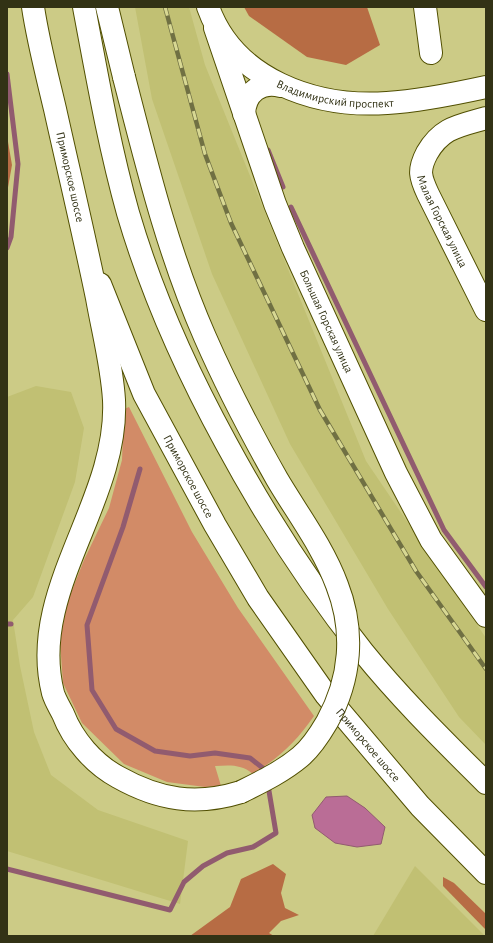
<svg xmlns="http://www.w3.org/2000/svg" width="493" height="943" font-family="'Alegreya Sans',sans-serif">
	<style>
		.built { fill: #c1c073 }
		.green { fill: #d28b67 }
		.forest { fill: #b76c44 }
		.water { fill: #ba6d96; stroke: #915b6f }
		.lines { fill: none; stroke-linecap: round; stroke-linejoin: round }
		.stream { stroke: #915b6f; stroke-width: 5 }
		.minor-casing { stroke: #514f00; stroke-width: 24 }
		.major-casing { stroke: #514f00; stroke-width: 24 }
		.highway-casing { stroke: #514f00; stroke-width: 24 }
		.minor { stroke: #fff; stroke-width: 22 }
		.major { stroke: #fff; stroke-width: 22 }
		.highway { stroke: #fff; stroke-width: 22 }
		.rail-casing { stroke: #707043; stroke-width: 4.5 }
		.rail { stroke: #d8d893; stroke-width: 3; stroke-dasharray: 9; stroke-linecap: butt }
		.highway-bridge-casing { stroke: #514f00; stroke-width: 24; stroke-linecap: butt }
		.highway-bridge { stroke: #fff; stroke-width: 22 }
		.labels { text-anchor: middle; stroke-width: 4; stroke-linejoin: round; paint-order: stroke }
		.street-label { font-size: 12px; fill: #323215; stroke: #d8d893 }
	</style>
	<rect width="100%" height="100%" fill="#cccb86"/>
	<!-- built -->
	<g class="built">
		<polygon points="135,7 189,7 205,65 366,461 486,638 486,745 459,717 388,609 290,444 212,274 152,99"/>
		<polygon points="36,386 71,392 84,428 75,482 33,597 13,620 20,666 34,732 51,775 98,810 188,841 180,904 7,851 7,397"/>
		<polygon points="415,866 485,936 373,936"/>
	</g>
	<!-- green -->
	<path class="green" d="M129,407l63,125 46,76 76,108c-19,27 -33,40 -61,58 -11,-10 -24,-9 -38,-8l6,20 -16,1 -38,-5 -43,-18 -42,-41 -19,-40 -3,-41 7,-39 17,-43 25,-52 13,-48 2,-51z"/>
	<!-- forest -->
	<g class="forest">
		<polygon points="244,7 367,7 380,45 346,65 307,57 249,16"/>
		<polygon points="7,136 12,165 7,193"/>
		<polygon points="273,864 286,874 281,893 285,908 299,915 281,921 269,933 274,936 190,936 230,907 241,879"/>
		<polygon points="443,877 454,883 486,914 486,930 443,886"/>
	</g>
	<!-- water -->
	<polygon class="water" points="347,796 365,808 385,827 381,844 357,847 335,843 315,828 312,815 326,797"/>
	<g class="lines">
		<!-- stream -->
		<g class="stream">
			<polyline points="7,74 18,164 11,237 7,248"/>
			<polyline points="268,150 283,187"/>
			<polyline points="291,207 444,530 486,587"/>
			<polyline points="140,469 123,527 87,625 92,690 116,729 155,751 190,756 215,753 250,758 264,769 265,773"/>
			<polyline points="7,624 11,624"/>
			<polyline points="7,869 170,910 184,882 203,866 227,853 253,847 276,833 268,785"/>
		</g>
		<!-- minor casing -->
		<g class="minor-casing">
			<g id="minor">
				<polyline points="425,7 431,53"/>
				<path id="s1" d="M215,28l60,176 18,44 103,225 35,67 55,76"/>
				<path d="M244,114c1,-22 17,-33 37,-28"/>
				<path id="s2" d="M486,118c-27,8 -44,9 -59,35 -9,17 -7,24 1,41l58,116"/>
			</g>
		</g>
		<!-- major casing -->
		<g class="major-casing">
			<g id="major">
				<path d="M84,7c13,69 25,138 44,206 24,82 57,155 98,230 40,74 85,144 137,209 38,47 81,89 123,131"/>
				<path id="s3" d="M208,7c26,73 107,101 179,96 33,-2 67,-9 99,-16"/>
				<path id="s4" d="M100,284l44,110 71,131 43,73 68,97 94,111 66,67"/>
			</g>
		</g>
		<!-- highway casing -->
		<g class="highway-casing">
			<g id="highway">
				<path id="s5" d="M33,7c5,34 14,68 22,102 14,63 29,126 42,189 6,34 15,68 17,102 5,102 -87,191 -61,293 2,7 7,15 10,21 10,26 31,50 55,63 41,23 78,29 123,15"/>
				<polyline points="107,7 124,77"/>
			</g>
		</g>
		<!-- minor -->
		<use href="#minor" class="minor"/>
		<!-- major -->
		<use href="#major" class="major"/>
		<!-- highway -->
		<use href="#highway" class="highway"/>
		<!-- rail casing -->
		<g class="rail-casing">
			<polyline id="rail" points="165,7 205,154 231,223 320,410 416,571 486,669"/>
		</g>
		<!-- rail -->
		<use href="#rail" class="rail"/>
		<!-- highway-bridge casing -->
		<g class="highway-bridge-casing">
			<path id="highway-bridge" d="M124,77c23,89 44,176 81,260 21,48 46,96 72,142 20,34 46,68 60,106 18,46 14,94 -10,137 -7,12 -16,26 -27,35 -18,15 -39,25 -59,35"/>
		</g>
		<!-- highway-bridge -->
		<use href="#highway-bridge" class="highway-bridge"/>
	</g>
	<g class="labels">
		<!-- street labels -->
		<g class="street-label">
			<text dy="4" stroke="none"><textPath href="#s3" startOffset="165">Владимирский проспект</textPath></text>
			<text dy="4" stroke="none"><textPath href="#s5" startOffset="174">Приморское шоссе</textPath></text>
			<text dy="4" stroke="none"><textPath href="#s2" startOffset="145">Малая Горская улица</textPath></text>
			<text dy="4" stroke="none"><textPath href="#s1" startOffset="314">Большая Горская улица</textPath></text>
			<text dy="4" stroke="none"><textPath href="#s4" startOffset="212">Приморское шоссе</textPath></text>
			<text dy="4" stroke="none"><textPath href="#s4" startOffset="536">Приморское шоссе</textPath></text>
		</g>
	</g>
	<!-- border -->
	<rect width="493" height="943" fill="none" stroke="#323215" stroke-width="16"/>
</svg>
